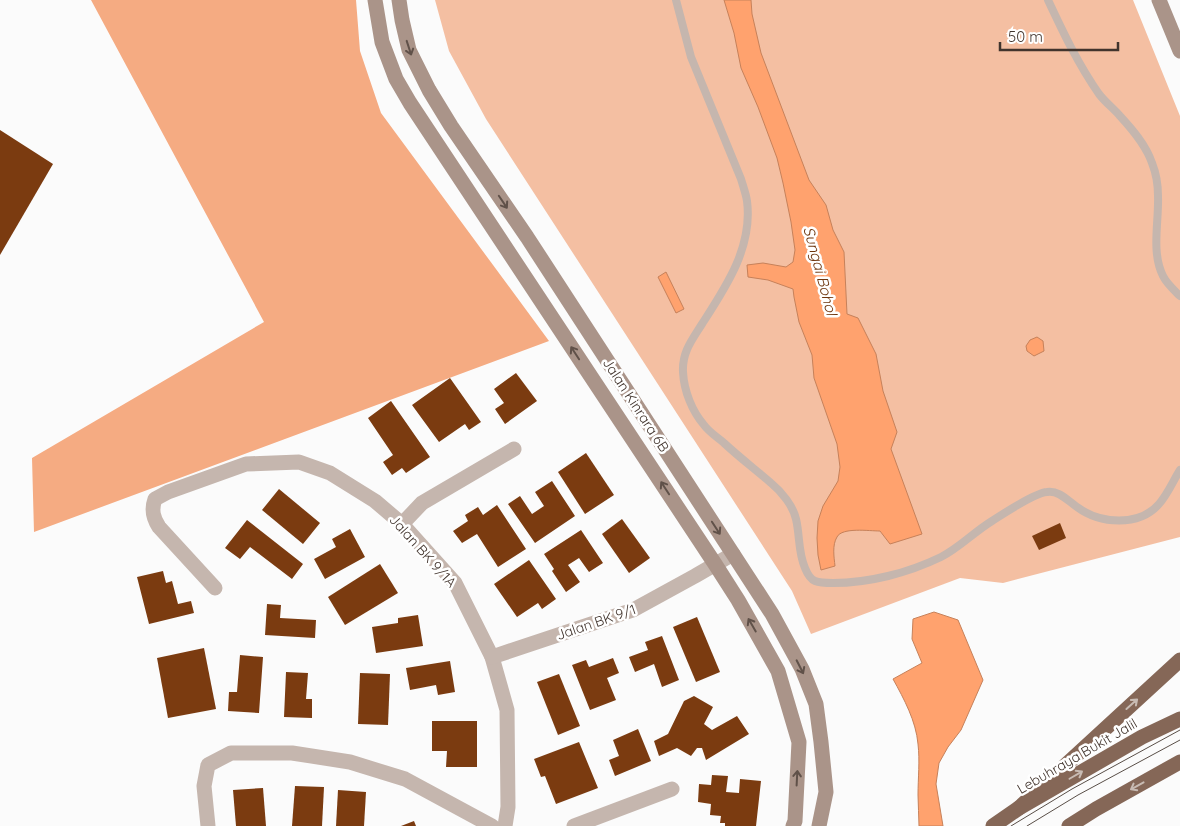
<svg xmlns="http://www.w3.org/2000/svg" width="1180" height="826" font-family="Quicksand,sans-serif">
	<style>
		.green { fill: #f4bfa2 }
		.forest { fill: #f5ab82 }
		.water { fill: #ffa26e; stroke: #c6815a }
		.building { fill: #7b3b10 }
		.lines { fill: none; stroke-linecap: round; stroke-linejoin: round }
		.lane { stroke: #c5b6ae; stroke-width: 8 }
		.street { stroke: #c5b6ae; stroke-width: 15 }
		.secondary { stroke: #aa9489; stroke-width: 15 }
		.highway { stroke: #856757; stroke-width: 15 }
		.tram { stroke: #594e47; stroke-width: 1 }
		.oneway { stroke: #605149 }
		.oneway2 { stroke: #c8bbb3 }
		.labels { text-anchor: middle; stroke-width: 5; stroke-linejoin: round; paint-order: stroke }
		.street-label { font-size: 14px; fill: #41342d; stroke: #fff }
		.water-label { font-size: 15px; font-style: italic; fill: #6e350d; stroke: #fff }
	</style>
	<rect width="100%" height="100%" fill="#fbfbfb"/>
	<!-- green -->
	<polygon class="green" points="435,0 1133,0 1180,116 1180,537 1003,583 960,578 811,634 792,591 486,119 449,51"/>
	<!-- forest -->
	<polygon class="forest" points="91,0 356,0 360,51 381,113 549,341 34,532 32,458 264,322"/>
	<!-- water -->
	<g class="water">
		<path d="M724,0h27l1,14 9,39 48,127 17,25 7,25 11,22 3,62 11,4 18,36 7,37 14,41 -6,17 31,85 -32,10 -10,-13c-11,0 -38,-4 -43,6 -5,8 -3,20 -2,29l-14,4 -3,-15 -1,-17 1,-17 5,-15 15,-25 2,-14 -3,-23 -23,-66 -2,-23 -13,-33 -5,-25 -1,-8 -25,-9 -20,-3 -1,-12 16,-2 23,4 7,-5 2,-12 -4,-28 -8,-39 -6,-25 -19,-51 -17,-39 -7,-35z"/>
		<polygon points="666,272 684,309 676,313 658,277"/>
		<polygon points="1037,337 1043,341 1044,351 1034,356 1027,351 1026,346 1030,340"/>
		<path d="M934,612l24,8 25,60 -22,50 -13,17 -9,16 -3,21 7,42h-24c0,-10 -1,-21 -1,-31 0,-17 2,-34 0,-51 -2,-23 -14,-45 -25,-65l29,-16 -10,-24 1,-20z"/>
	</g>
	<!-- building -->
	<g class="building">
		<polygon points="0,130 53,164 0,255"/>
		<polygon points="516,373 537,401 505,424 495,409 504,403 494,389"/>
		<polygon points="450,378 481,422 469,430 465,424 439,442 412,405"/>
		<polygon points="391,401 430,457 406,473 402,468 392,475 383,462 393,455 368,418"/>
		<polygon points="586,453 614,495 585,514 558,472"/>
		<polygon points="552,481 575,516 535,543 508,504 520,496 532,514 544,506 535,492"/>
		<polygon points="279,489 320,523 303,544 262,510"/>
		<polygon points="497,505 526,549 498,567 477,534 462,543 453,531 468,521 465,515 478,507 483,515"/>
		<polygon points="622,519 650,558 629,573 602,534"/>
		<polygon points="247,520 303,564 292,579 250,547 240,559 225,548"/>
		<polygon points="1060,523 1066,538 1039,550 1032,536"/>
		<polygon points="350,529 365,557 325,579 314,559 336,547 332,539"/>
		<polygon points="581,530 603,563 589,572 579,558 568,565 580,582 566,592 552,571 554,569 544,554"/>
		<polygon points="529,560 556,599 542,609 538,603 517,617 494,584"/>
		<polygon points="380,564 398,593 345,625 328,597"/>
		<polygon points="163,571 166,583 172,581 178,604 191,601 194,613 149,624 137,577"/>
		<polygon points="267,604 281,605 280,618 316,620 315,638 265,635"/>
		<polygon points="418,615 423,646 376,653 372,627 398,623 398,618"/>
		<polygon points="697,617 720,672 696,682 673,627"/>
		<polygon points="662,636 679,680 662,687 654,664 635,672 629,657 648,650 645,642"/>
		<polygon points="204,648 216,709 168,718 157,658"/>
		<polygon points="240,655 263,657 259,713 228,711 229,692 237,692"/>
		<polygon points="613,658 619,673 607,678 616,700 590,710 572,665 586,660 589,667"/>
		<polygon points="450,661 455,692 438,695 436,685 410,690 406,668"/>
		<polygon points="286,672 308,673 306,699 312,699 312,718 284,717"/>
		<polygon points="360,673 390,674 388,725 358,724"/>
		<polygon points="559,674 580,726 558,735 537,682"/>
		<polygon points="694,696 713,707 704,724 712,730 737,716 749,734 706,760 702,748 697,748 691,756 677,748 659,756 654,741 668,734 684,701"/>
		<polygon points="432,721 477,721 477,767 446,767 447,751 432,751"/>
		<polygon points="638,729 651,761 615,776 609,760 619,756 613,740"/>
		<polygon points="579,742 598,788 556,804 545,776 541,777 534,759"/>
		<polygon points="712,775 728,776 726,792 739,793 740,779 761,781 756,826 725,826 725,823 720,823 721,816 710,815 711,804 698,802 699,784 711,785"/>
		<polygon points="295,786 324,787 322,826 292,826"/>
		<polygon points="263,788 266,826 236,826 233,790"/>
		<polygon points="338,790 366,792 364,826 336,826"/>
		<polygon points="414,821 416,826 401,826"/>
	</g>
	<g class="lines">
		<!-- lane -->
		<g class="lane">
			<path d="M676,0l15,57 50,122c2,7 5,15 6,22 6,46 -21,86 -45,123 -10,16 -20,28 -19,48 1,19 9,39 21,53 5,7 13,12 20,18 15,14 32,27 47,40 11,9 22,23 25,36 4,17 2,33 9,49 2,5 5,11 10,13 5,2 13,2 18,2 36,0 75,-10 108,-26 18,-9 33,-25 51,-36 11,-7 42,-28 55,-29 12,-2 21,9 30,15 23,17 62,20 82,-3 9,-10 14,-23 21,-34"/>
			<path d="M1048,0c15,32 30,64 51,94 6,8 14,14 21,22 12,13 26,29 32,47 4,10 6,23 6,33 1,26 -7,56 5,80 4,8 11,14 17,20"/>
		</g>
		<!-- street -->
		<g class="street">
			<polyline points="402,524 422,503 514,449"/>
			<path d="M215,588l-56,-61c-6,-9 -8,-17 -4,-28l13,-7 78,-28 53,-2 31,11 45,28 27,23 53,59 37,74 15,53 1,97 -3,19"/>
			<polyline points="492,657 633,610 695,576 733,554"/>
			<polyline points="208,826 204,786 208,765 231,753 292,753 350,762 405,779 492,826"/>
			<polyline points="574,826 672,789"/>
		</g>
		<!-- secondary -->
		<g class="secondary">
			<polyline points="375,0 382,42 396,79 410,103 715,564 738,600 778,671 799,742 795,821 793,826"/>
			<polyline points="399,0 402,20 409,50 429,90 451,126 527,237 733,554 772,614 802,669 816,704 821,742 826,792 819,826"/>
			<polyline points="1159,0 1180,51"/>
		</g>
		<!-- highway -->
		<g class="highway">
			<polyline points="1019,808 1180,660"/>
			<polyline points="993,826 1019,808 1142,737 1180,719"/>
			<polyline points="1069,826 1096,809 1180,762"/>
		</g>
		<!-- tram -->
		<g class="tram">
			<polyline points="1011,826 1072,789 1180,730"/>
			<polyline points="1027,826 1078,795 1180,740"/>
		</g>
	</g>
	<!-- one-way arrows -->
	<defs><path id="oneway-shaft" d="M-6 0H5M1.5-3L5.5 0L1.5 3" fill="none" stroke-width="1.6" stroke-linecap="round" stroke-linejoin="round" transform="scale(1.25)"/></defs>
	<g class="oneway">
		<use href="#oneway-shaft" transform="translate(409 48) rotate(72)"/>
		<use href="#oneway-shaft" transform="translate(503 202) rotate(56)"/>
		<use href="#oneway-shaft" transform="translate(575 353) rotate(-123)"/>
		<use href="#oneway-shaft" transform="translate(665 488) rotate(-123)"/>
		<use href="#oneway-shaft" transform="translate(716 528) rotate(57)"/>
		<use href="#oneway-shaft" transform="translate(752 625) rotate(-120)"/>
		<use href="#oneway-shaft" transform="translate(800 667) rotate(63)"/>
		<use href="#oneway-shaft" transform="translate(797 778) rotate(-87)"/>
	</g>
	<g class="oneway2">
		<use href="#oneway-shaft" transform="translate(1132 704) rotate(-42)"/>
		<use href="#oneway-shaft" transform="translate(1076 775) rotate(-30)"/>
		<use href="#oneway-shaft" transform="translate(1137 786) rotate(151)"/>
	</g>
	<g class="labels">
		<!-- street labels -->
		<g class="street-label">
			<text transform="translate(636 405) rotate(57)" y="5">Jalan Kinrara 6B</text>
			<text transform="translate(423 551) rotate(48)" y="5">Jalan BK 9/1A</text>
			<text transform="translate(596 622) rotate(-19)" y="5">Jalan BK 9/1</text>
			<text transform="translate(1077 756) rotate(-30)" y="5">Lebuhraya Bukit Jalil</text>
		</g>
		<!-- water labels -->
		<g class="water-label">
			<text transform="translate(820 271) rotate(75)" y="5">Sungai Bohol</text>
		</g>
	</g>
	<!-- scale -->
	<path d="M1000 42v8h118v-8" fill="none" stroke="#41342d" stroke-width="2.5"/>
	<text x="1008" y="42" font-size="15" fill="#41342d" stroke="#ffffff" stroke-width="4" paint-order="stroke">50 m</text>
</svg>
